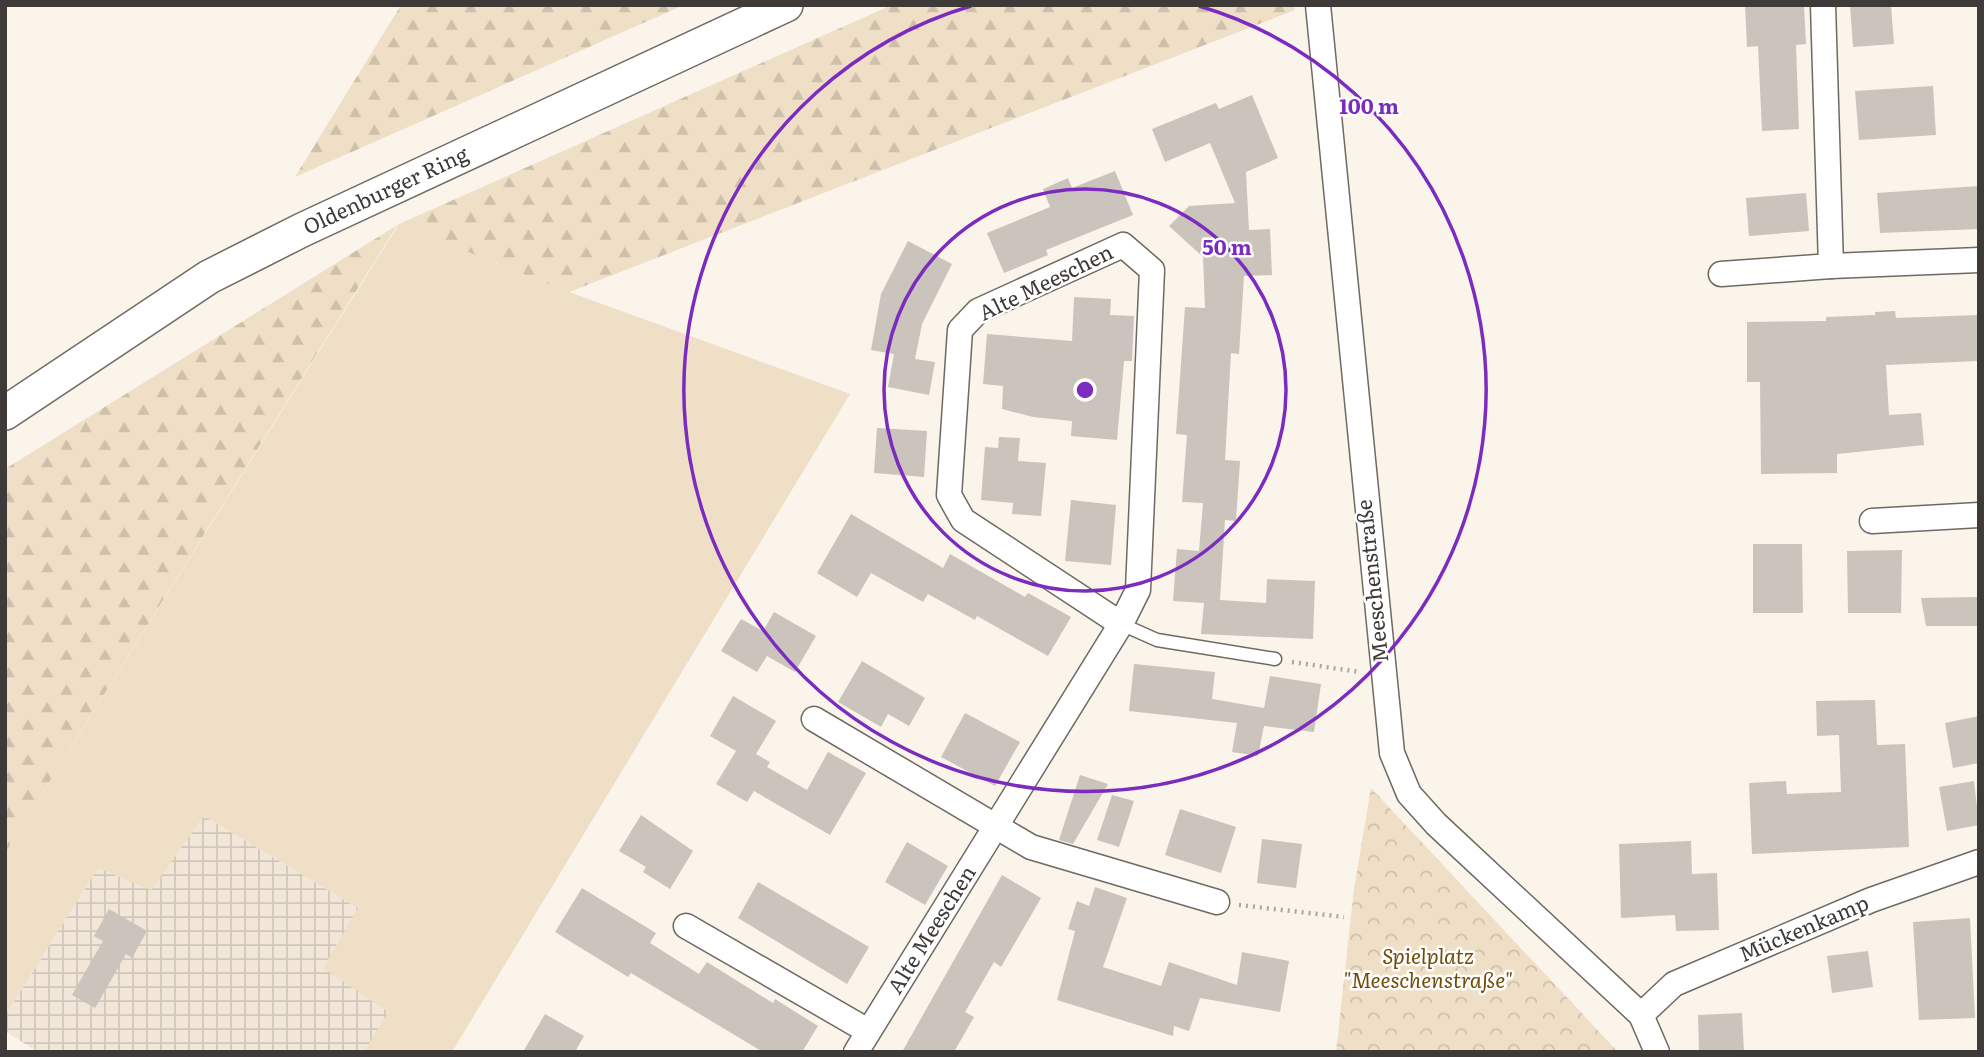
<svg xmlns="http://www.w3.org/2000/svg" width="1984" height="1057" font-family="Literata,serif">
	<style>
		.industrial { fill: url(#industrial-grid) }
		.grass { fill: #f0dfc7 }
		.forest { fill: url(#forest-firs) }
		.park { fill: url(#park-crowns) }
		.building { fill: #cac4bc }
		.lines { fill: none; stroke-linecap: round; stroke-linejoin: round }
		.lane-casing { stroke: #6f6962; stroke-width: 15 }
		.street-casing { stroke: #6f6962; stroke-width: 27 }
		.secondary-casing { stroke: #6f6962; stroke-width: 36 }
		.path { stroke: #aba6a0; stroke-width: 4.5; stroke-dasharray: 2 5; stroke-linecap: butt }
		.lane { stroke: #fff; stroke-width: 12 }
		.street { stroke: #fff; stroke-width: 24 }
		.secondary { stroke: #fff; stroke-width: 33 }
		.ring { fill: none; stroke: #7b2cbf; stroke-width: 3.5 }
		.labels { text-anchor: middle; stroke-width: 5; stroke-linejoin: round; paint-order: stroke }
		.street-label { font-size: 21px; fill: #3d3a37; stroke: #fff }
		.park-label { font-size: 21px; font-style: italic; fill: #714c08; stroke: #fff }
		.centre { fill: #7b2cbf; stroke: #fff; stroke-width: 3.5 }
		.ring-label { font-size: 21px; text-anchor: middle; font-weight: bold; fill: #7b2cbf; stroke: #fff; stroke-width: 5; stroke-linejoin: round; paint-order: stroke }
	</style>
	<defs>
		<pattern id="industrial-grid" width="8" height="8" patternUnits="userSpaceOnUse" patternTransform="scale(1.75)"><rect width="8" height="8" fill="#f1e6d8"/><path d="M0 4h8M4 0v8" fill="none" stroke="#d0c6ba"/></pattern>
		<pattern id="forest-firs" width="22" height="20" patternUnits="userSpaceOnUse" patternTransform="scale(1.75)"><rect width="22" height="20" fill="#f0dfc7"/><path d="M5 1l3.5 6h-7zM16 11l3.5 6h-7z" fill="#cfc0ac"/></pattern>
		<pattern id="park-crowns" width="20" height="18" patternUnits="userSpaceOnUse" patternTransform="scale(1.75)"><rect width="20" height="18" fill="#f0dfc7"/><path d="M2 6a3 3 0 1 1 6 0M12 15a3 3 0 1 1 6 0" fill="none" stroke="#cfc0ac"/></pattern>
	</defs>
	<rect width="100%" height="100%" fill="#faf4eb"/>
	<!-- industrial -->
	<polygon class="industrial" points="204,816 358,908 389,1012 364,1052 38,1052 5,1031 5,1016 98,868 151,889"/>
	<!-- grass -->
	<polygon class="grass" points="399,224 569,292 850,394 452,1052 364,1052 388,1012 323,968 358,908 204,816 151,890 98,868 5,1016 5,853"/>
	<!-- forest -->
	<g class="forest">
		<polygon points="401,5 684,5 295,177"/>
		<polygon points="892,5 1293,5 1295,10 569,292 398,224 5,853 5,469 399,224"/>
	</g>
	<!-- park -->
	<polygon class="park" points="1371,788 1618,1052 1336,1052 1354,889"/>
	<!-- building -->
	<g class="building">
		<polygon points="1745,5 1804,5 1806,44 1796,45 1799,129 1762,131 1758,46 1747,47"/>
		<polygon points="1850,5 1891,5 1894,44 1853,47"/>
		<polygon points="1933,86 1936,135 1859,140 1855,91"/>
		<polygon points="1252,95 1278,158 1246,172 1249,230 1270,229 1272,275 1244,276 1239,354 1231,353 1225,460 1240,461 1236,521 1225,520 1220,600 1266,603 1267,579 1315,581 1313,639 1201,634 1204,603 1173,601 1177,549 1199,551 1203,503 1182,502 1187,435 1176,434 1185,307 1205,308 1203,257 1169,226 1189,206 1235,203 1210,143 1165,162 1152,129 1216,103 1219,109"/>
		<polygon points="1115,171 1133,215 1046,250 1048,255 1004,273 987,233 1050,207 1043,189 1068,178 1072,188"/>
		<polygon points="1979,186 1979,229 1880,233 1877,193"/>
		<polygon points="1806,193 1809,231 1749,236 1746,198"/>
		<polygon points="908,241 952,264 922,324 915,359 935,362 929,395 888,387 894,354 871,350 881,294"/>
		<polygon points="1074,297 1111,299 1110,315 1134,316 1132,361 1124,361 1117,440 1071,436 1072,421 1033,417 1002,409 1003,386 983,384 987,334 1072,341"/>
		<polygon points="1895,311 1896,318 1979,315 1979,361 1886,365 1889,415 1921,413 1924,445 1837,454 1837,473 1761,474 1760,382 1747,382 1747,322 1826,321 1826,317 1875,315 1875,312"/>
		<polygon points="877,428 927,431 924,477 874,473"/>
		<polygon points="999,437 1020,438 1018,461 1046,463 1041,516 1012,514 1013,503 981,500 985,447 998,448"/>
		<polygon points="1071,500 1116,505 1111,565 1065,561"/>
		<polygon points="851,514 943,568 950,554 1025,597 1028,593 1071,617 1048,656 977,616 975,620 928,594 923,602 871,573 857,597 817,573"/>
		<polygon points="1753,544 1802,544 1803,613 1753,613"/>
		<polygon points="1902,550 1901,613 1848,613 1847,551"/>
		<polygon points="1979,597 1979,626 1926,626 1921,598"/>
		<polygon points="774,612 816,636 795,672 767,656 757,672 721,651 741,619 763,631"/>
		<polygon points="862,661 925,698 909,726 888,714 881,727 838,702"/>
		<polygon points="1134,664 1215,672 1212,699 1264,708 1270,676 1321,684 1314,732 1264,726 1258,756 1232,752 1237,723 1129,711"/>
		<polygon points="733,696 776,721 756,754 770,762 767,767 807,790 828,752 866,773 830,835 754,791 747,802 716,784 736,751 710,736"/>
		<polygon points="1875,700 1877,745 1905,744 1909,847 1752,854 1749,783 1786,781 1787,794 1841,792 1839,735 1817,736 1816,701"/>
		<polygon points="965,713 1020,742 995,786 941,757"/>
		<polygon points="1979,716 1979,763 1953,768 1945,723"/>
		<polygon points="1080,775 1108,784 1073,844 1059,840"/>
		<polygon points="1974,781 1979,825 1947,831 1939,787"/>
		<polygon points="1112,795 1134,801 1119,847 1097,840"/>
		<polygon points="1180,809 1236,827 1221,873 1165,855"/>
		<polygon points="641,815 693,851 670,889 643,872 646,867 619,851"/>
		<polygon points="1262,839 1302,844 1296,888 1257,883"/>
		<polygon points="1691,841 1692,874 1717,873 1719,930 1676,931 1675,915 1621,918 1619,844"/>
		<polygon points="907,842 948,866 925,905 885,882"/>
		<polygon points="1002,875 1041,898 1001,967 994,962 965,1012 974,1017 954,1052 902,1052"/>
		<polygon points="758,882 869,947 847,984 738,918"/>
		<polygon points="1095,887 1127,898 1103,967 1161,986 1169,962 1237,985 1242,952 1289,961 1280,1012 1200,998 1189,1031 1174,1026 1173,1036 1057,1000 1075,931 1068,929 1077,901 1089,906"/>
		<polygon points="582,888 656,933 650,943 699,974 707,962 773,1003 775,999 818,1026 802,1052 763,1052 631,973 628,977 555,932"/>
		<polygon points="109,909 147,931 132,958 126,954 95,1008 72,995 103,941 94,936"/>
		<polygon points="1970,918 1975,1018 1919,1020 1913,922"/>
		<polygon points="1868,951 1873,987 1832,993 1827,956"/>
		<polygon points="1742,1013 1744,1052 1699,1052 1698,1015"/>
		<polygon points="545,1014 584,1036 575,1052 523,1052"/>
	</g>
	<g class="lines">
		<!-- lane casing -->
		<g class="lane-casing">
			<polyline id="lane" points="1121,624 1157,640 1275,659"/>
		</g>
		<!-- street casing -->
		<g class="street-casing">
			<g id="street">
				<polyline points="1318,5 1392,753 1409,794 1436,824 1641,1015 1657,1052"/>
				<polyline points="1823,5 1831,266"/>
				<polyline points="1721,274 1831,266 1979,260"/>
				<polyline points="1872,521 1979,515"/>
				<polyline points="814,719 1031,847 1217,902"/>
				<polyline points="686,926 868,1031"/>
				<polyline points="1641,1015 1674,984 1871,900 1979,862"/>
				<polyline points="856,1052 1121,624 1138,590 1152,270 1123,245 978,311 960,330 949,495 963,520 1121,624"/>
			</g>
		</g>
		<!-- secondary casing -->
		<g class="secondary-casing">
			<polyline id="secondary" points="5,413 209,277 302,230 786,5"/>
		</g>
		<!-- path -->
		<g class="path">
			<polyline points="1292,662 1360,672"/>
			<polyline points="1239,905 1344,917"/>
		</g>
		<!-- lane -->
		<use href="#lane" class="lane"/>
		<!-- street -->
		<use href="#street" class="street"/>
		<!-- secondary -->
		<use href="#secondary" class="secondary"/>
	</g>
	<!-- distance rings -->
	<g class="ring">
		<circle cx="1085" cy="390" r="201"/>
		<path d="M1199 6A401 401 0 1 1 971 6"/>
	</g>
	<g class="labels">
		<!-- street labels -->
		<g class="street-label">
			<text transform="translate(386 191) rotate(-25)" y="7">Oldenburger Ring</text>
			<text transform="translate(1046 283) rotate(-26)" y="7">Alte Meeschen</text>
			<text transform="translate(1373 581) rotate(-96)" y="7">Meeschenstraße</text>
			<text transform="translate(1804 929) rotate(-23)" y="7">Mückenkamp</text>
			<text transform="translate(932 930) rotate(-58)" y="7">Alte Meeschen</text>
		</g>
		<!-- park labels -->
		<g class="park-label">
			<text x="1428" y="964">Spielplatz<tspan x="1428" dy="24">"Meeschenstraße"</tspan></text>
		</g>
	</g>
	<circle cx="1085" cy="390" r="10" class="centre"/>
	<g class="ring-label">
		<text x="1369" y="114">100 m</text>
		<text x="1227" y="255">50 m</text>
	</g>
	<!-- border -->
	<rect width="1984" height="1057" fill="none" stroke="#3d3a37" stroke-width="14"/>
</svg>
